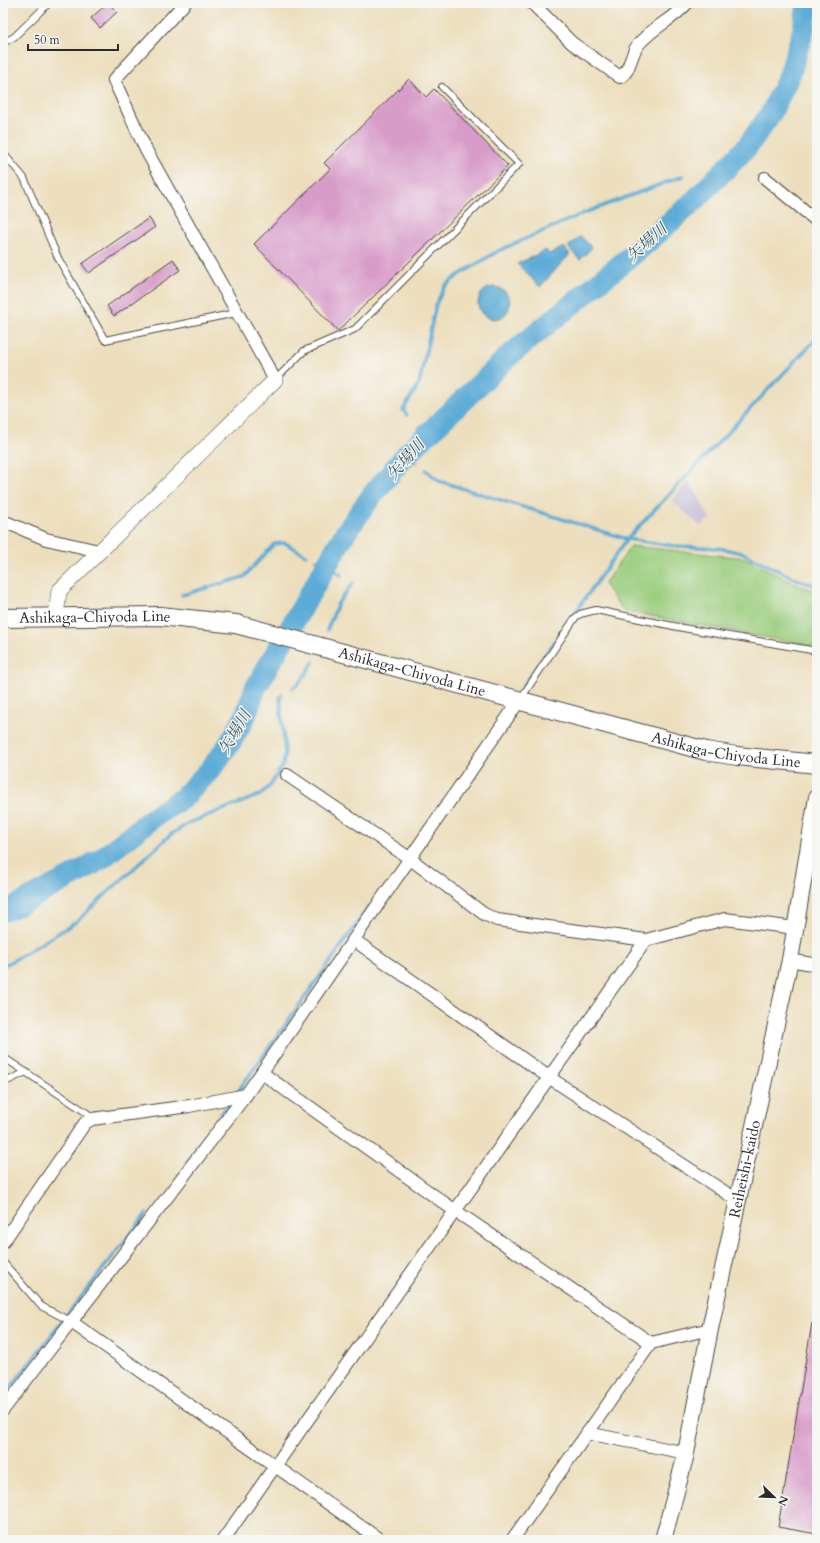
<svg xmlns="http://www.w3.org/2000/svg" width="820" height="1543" font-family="Cardo,'Noto Serif JP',serif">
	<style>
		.industrial { fill: #c7c0d9 }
		.green { fill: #9bce7f; stroke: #637c55 }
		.water { fill: #5dacd7; stroke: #446c81 }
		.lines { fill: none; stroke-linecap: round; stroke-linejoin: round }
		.stream { stroke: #5dacd7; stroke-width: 3.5 }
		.river { stroke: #5dacd7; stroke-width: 22 }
		.building { fill: #d89cca }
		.service-casing { stroke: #484641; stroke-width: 8 }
		.minor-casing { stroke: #484641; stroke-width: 14 }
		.tertiary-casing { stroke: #484641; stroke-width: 16 }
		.secondary-casing { stroke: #484641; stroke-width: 18 }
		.primary-casing { stroke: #484641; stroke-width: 20 }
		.service { stroke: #fff; stroke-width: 6 }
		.minor { stroke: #fff; stroke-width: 12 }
		.tertiary { stroke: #fff; stroke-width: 15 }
		.secondary { stroke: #fff; stroke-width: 16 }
		.primary { stroke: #fff; stroke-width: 18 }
		.labels { text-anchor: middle; stroke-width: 3; stroke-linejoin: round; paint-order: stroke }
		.street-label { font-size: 15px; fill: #2b2b2b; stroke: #f6f6f2 }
		.water-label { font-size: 16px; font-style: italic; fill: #3c5867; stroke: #f6f6f2 }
	</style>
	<rect width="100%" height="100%" fill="#f6f6f2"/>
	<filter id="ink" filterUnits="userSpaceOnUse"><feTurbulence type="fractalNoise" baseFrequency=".025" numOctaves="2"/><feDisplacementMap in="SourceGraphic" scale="8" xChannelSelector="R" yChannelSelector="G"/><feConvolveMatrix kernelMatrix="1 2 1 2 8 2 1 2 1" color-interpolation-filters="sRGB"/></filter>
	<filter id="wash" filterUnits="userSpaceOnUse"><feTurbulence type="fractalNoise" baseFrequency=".012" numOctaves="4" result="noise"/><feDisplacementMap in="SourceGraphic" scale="16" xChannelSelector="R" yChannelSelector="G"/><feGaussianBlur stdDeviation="0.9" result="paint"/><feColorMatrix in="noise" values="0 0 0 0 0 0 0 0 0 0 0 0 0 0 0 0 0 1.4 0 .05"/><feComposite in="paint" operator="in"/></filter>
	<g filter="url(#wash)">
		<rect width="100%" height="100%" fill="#eddfbd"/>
		<!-- industrial -->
		<polygon class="industrial" points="687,482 697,494 710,519 700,526 672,501"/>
		<!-- green -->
		<polygon class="green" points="631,546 746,558 797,585 817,591 817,647 623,611 604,584"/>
		<!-- water -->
		<g class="water">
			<polygon points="581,236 592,248 580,260 568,247"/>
			<polygon points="564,247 570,254 540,287 517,264 546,250 549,254"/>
			<circle cx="494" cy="303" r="16"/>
		</g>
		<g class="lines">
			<!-- stream -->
			<g class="stream">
				<polyline points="407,415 403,410 419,384 436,304 445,286 459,275 498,251 584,213 683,176"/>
				<polyline points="420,427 427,434"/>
				<polyline points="407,454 416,462"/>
				<polyline points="426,470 439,481 627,539 675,546 718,548 743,553 798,580 817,586"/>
				<polyline points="316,560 341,575"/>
				<polyline points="182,595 244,577 274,544 285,543 306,555"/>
				<polyline points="327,630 338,603 353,583"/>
				<polyline points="523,686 627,539 817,338"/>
				<path d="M293,688c10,-6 15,-17 20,-26"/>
				<polyline points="3,966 21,956 76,922 170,835 189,823 260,795 270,786 283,765 285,754 280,697 282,695"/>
				<polyline points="236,1094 369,907"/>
				<polyline points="187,1162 230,1102"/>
				<polyline points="3,1397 146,1214"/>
			</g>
			<!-- river -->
			<polyline class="river" points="3,911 16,906 74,875 101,859 155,816 183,798 210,770 230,743 245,717 255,689 344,535 373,494 407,454 510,355 642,247 694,201 747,147 771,113 790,74 803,31 808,3"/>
		</g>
		<g id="blocks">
			<!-- building -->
			<g class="building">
				<polygon points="108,3 117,12 100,28 91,18"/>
				<polygon points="409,79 426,97 434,89 508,166 338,331 254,244 330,169 324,163"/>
				<polygon points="149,218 155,227 89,273 82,264"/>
				<polygon points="173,259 180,270 114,316 107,306"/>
				<polygon points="812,1323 817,1323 817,1534 778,1527"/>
			</g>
		</g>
	</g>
	<g filter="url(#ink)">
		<use href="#blocks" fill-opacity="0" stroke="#484641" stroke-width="1"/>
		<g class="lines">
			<!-- service casing -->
			<g class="service-casing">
				<g id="service">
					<polyline points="670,3 680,12"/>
					<polyline points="3,43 14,37 49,3"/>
					<polyline points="3,153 24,178 58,258 105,340 236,313"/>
					<polyline points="275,380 304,351 355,329 519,164 442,87"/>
					<polyline points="521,698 575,618 580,614 596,610 683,628 817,651"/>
					<polyline points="3,1057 87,1113 92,1119"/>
					<polyline points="3,1083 26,1072"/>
					<polyline points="3,1262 41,1306 70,1321"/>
				</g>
			</g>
			<!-- minor casing -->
			<g class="minor-casing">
				<g id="minor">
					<polyline points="185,3 114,80 146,150 275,380"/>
					<path d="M532,3l40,40 48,34c10,-4 11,-24 18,-32 14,-18 35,-25 49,-42"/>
					<polyline points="765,178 817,221"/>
					<polyline points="3,521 46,539 99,551"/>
					<polyline points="287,775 409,858 484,914 497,920 646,940 725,919 795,928"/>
					<polyline points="354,940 550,1078 737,1200"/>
					<polyline points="790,960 817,965"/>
					<polyline points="262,1073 454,1210 651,1343"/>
					<polyline points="3,1242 85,1123 92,1119 189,1106 246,1095"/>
					<polyline points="70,1321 380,1540"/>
					<polyline points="3,1410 246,1095 519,701"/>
					<polyline points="587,1433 686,1453"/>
					<polyline points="223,1540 646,940"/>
					<polyline points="512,1540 651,1343 710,1329"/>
				</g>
			</g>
			<!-- tertiary casing -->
			<g class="tertiary-casing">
				<polyline id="tertiary" points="56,616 59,591 275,380"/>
			</g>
			<!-- secondary casing -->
			<g class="secondary-casing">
				<g id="secondary">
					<path id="s1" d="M663,1540l22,-82 25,-129 80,-369 27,-163"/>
				</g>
			</g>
			<!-- primary casing -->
			<g class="primary-casing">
				<g id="primary">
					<path id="s2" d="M3,618l157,-2 76,8 470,127 31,5 80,8"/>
				</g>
			</g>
			<!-- service -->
			<use href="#service" class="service"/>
			<!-- minor -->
			<use href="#minor" class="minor"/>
			<!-- tertiary -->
			<use href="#tertiary" class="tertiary"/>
			<!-- secondary -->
			<use href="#secondary" class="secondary"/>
			<!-- primary -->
			<use href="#primary" class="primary"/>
		</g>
	</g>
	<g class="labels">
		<!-- street labels -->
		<g class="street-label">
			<text dy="5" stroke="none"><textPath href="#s2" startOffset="92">Ashikaga-Chiyoda Line</textPath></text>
			<text dy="5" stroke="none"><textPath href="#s2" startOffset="416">Ashikaga-Chiyoda Line</textPath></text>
			<text dy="5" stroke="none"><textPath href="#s2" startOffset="740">Ashikaga-Chiyoda Line</textPath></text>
			<text dy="5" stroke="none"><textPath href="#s1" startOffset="380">Reiheishi-kaido</textPath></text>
		</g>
		<!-- water labels -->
		<g class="water-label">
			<text transform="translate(646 242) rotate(-42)" y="6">矢場川</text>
			<text transform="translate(405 459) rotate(-49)" y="6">矢場川</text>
			<text transform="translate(234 732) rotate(-60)" y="6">矢場川</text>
		</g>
	</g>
	<!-- margin -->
	<rect width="820" height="1543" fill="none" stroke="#f6f6f2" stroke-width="16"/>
	<!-- north arrow -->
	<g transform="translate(774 1497) rotate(113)" stroke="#f6f6f2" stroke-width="3" paint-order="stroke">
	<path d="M0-3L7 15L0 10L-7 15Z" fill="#2b2b2b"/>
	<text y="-6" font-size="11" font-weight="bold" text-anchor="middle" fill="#2b2b2b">N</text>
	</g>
	<!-- scale -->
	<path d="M28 44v6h90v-6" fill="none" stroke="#2b2b2b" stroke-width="2"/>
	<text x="34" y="44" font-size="12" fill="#2b2b2b" stroke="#f6f6f2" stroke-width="3" paint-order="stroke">50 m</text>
</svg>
